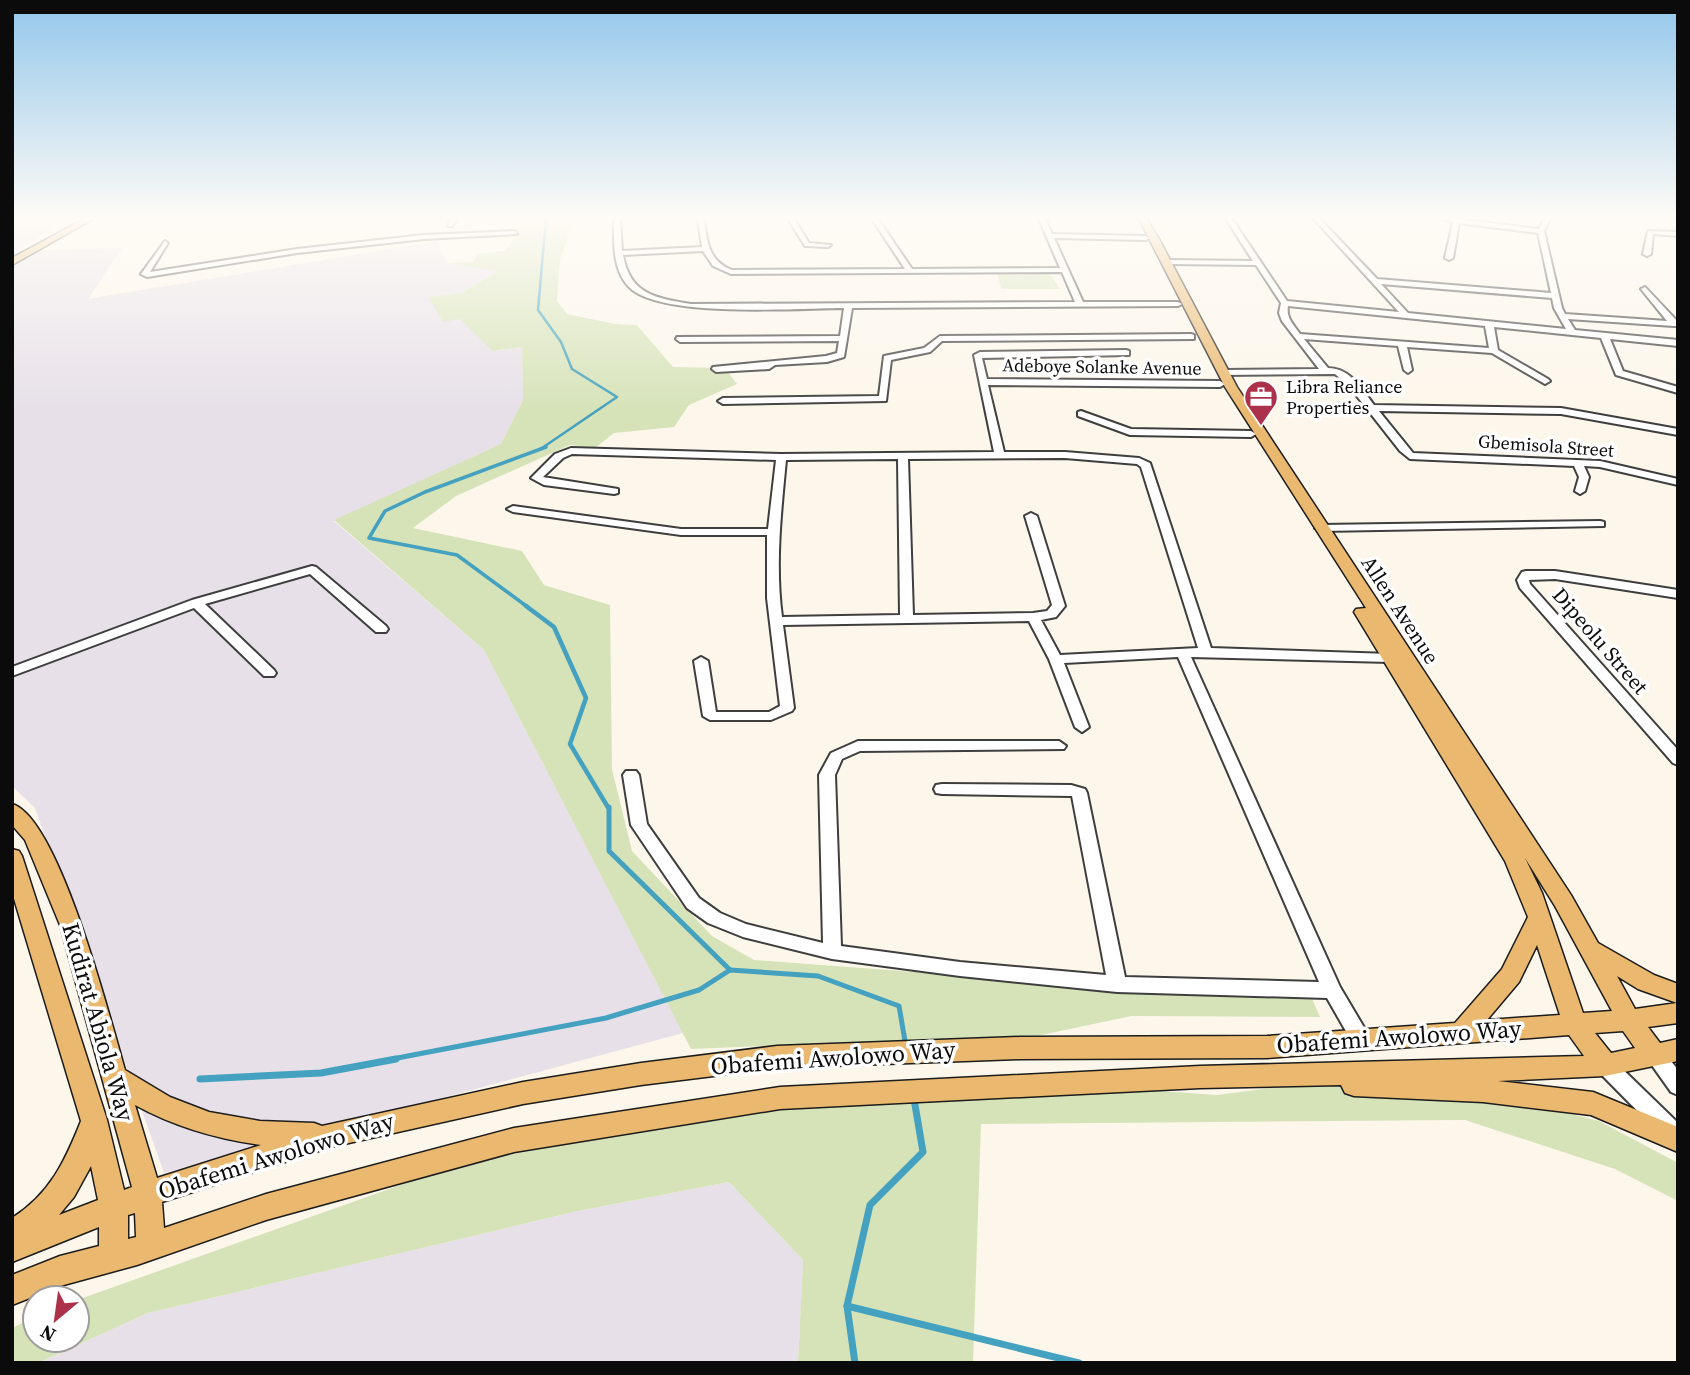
<svg xmlns="http://www.w3.org/2000/svg" width="1690" height="1375" font-family="'Source Serif 4',serif">
	<style>
		.industrial { fill: #e7e0e9 }
		.green { fill: #d6e3b9 }
		.lines { fill: none; stroke-linecap: round; stroke-linejoin: round }
		.stream-far4 { stroke: #44a1bf; stroke-width: 2.5 }
		.stream-far3 { stroke: #44a1bf; stroke-width: 3.5 }
		.stream-far2 { stroke: #44a1bf; stroke-width: 4.5 }
		.stream-far1 { stroke: #44a1bf; stroke-width: 5 }
		.stream { stroke: #44a1bf; stroke-width: 7 }
		.minor-casing { stroke: #3e3e3e; stroke-width: 4 }
		.major-casing { stroke: #1c1c1c; stroke-width: 3 }
		.minor { fill: #fff; fill-rule: evenodd }
		.major { fill: #eab86e; fill-rule: evenodd }
		.labels { text-anchor: middle; stroke-width: 7; stroke-linejoin: round; paint-order: stroke }
		.far-street-label { font-size: 18px; fill: #0b0b0b; stroke: #fff }
		.far-poi-label { font-size: 18px; fill: #0b0b0b; stroke: #fff; text-anchor: start }
		.street-label { font-size: 21px; fill: #0b0b0b; stroke: #fff }
		.near-street-label { font-size: 24px; fill: #0b0b0b; stroke: #fff }
	</style>
	<rect width="100%" height="100%" fill="#fdf7eb"/>
	<!-- industrial -->
	<g class="industrial">
		<polygon points="12,219 69,219 16,251 122,248 88,299 437,241 447,263 498,270 462,293 428,297 460,319 492,351 522,347 523,400 501,444 334,521 484,650 683,1033 164,1173 35,808 12,786"/>
		<polygon points="729,1182 803,1260 798,1363 38,1363 148,1313 578,1211"/>
	</g>
	<!-- green -->
	<g class="green">
		<polygon points="520,219 566,219 570,231 560,259 557,301 567,314 615,324 637,325 673,367 725,368 737,384 689,405 674,427 614,433 595,448 570,445 456,496 413,528 522,551 544,585 610,605 612,769 632,851 712,936 754,960 1140,989 1311,996 1320,1017 1132,1016 1041,1035 691,1049 484,650 334,520 501,444 523,400 522,347 492,351 460,319 443,322 428,297 462,293 497,271 447,263 473,262 477,254 505,251 523,226 519,223"/>
		<polygon points="998,274 1050,274 1060,289 1001,289"/>
		<polygon points="1355,1077 1471,1089 1599,1121 1678,1163 1678,1201 1615,1169 1465,1120 981,1124 973,1363 798,1363 803,1260 729,1182 578,1211 148,1313 38,1363 12,1363 12,1328 35,1317 35,1340 77,1340 77,1300 423,1177 611,1125 782,1106 1131,1089 1217,1095"/>
	</g>
	<g class="lines">
		<!-- stream-far4 -->
		<polyline class="stream-far4" points="542,448 617,397 572,369 561,342 538,310 546,219"/>
		<!-- stream-far3 -->
		<polyline class="stream-far3" points="529,608 457,555 369,538 385,511 425,492 546,447"/>
		<!-- stream-far2 -->
		<polyline class="stream-far2" points="526,606 554,627 586,698 570,744 609,809"/>
		<!-- stream-far1 -->
		<g class="stream-far1">
			<polyline points="609,807 609,851 730,970"/>
			<polyline points="387,1060 606,1018 699,990 730,970 818,976 899,1006 905,1041"/>
		</g>
		<!-- stream -->
		<g class="stream">
			<polyline points="200,1079 321,1073 396,1059"/>
			<polyline points="847,1306 1079,1363"/>
			<polyline points="855,1363 847,1306 870,1205 923,1152 914,1099"/>
		</g>
		<!-- minor casing -->
		<g class="minor-casing">
			<g id="minor">
				<polygon points="451,219 457,219 452,226 448,226"/>
				<path d="M614,219h6l2,32 80,-4 -4,-28h6c3,22 4,42 28,51l173,-1 -33,-50h6l34,50 148,-1 -21,-49h6l7,15 94,2 3,2 -3,2 -92,-2 29,64h95l4,2 -4,2 -326,2 -8,49 -17,5 -52,3 -6,4 -53,3 -4,-3 1,-2 113,-11 11,-3 2,-12 -159,1 -4,-3 1,-2 163,-1 4,-28c-46,0 -187,11 -216,-22 -16,-18 -14,-45 -14,-67zM703,251l10,15 18,8 331,-2 13,30 -384,2c-35,-6 -61,-9 -68,-49z"/>
				<polygon points="788,219 794,219 809,243 831,245 828,247 805,246"/>
				<path d="M1226,219h6l55,82 112,11 -85,-93h6l57,60 174,14 -13,-60 -79,-10 -6,35 -4,2 -4,-2 8,-36 -10,-3h15l81,10 5,-10h6l-6,12 18,77 3,6 102,7 -26,-32 4,-2 33,35v4h-4l-106,-7 7,11 103,10v6l-68,-7 13,32 55,16v6l-62,-18 -15,-37 -107,-11 4,23 50,29 2,2 -5,3 -53,-31 -85,-6 5,23 -4,3 -4,-3 -6,-24 -94,-7 24,29c22,0 34,21 46,37l187,3 117,21v6l-117,-21 -182,-3 34,42 187,8 78,18v6l-78,-18 -16,-1 5,11 -4,14 -5,3 -5,-3 4,-14 -5,-11 -164,-7 -10,-8 -51,-65 -14,-12 -115,1v-4l3,-1 96,-1 -37,-48 -3,-8 2,-10 -25,-38 -88,-1 -4,-2 4,-2 85,1zM1381,284l171,14 2,10 12,21 -158,-16zM1288,306l197,20 4,22 -189,-14c-7,-10 -14,-16 -12,-28z"/>
				<polygon points="515,231 517,234 424,239 297,253 147,277 141,274 165,241 168,243 150,272 297,249 424,235"/>
				<polygon points="1648,231 1678,232 1678,236 1653,234 1651,254 1647,256 1643,254"/>
				<polygon points="1191,334 1194,335 1194,339 942,341 930,352 891,360 886,401 723,404 718,401 723,398 879,396 884,356 924,348 940,336"/>
				<path d="M1126,350l3,1v4l-147,3 5,21 233,2 5,3 -5,3 -232,-2 16,67h61l74,6 11,5 61,185 179,6 7,4 -7,4 -199,-5 149,330 32,54 -3,6 -7,2 -7,-2 -28,-49 -210,-6 -157,-16 -128,-17 -89,-22 -35,-14 -21,-15 -56,-83 -8,-50 3,-4h10l3,4 8,49 52,74 21,15 26,11 77,19 -4,-168 12,-22 27,-12h201l7,5 -2,3 -204,2 -18,8 -7,16 6,171 119,16 146,13 -34,-179 -130,-2 -6,-1 -2,-4 2,-4 6,-1 129,1 14,4 2,4 38,184 194,5 -141,-325 -114,6 25,64 -7,5 -7,-5 -26,-68 -20,-38 -246,4 11,83 -2,3 -21,9h-61l-7,-4 -9,-55 7,-4 7,4 8,51h53l11,-6 -13,-108v-63h-86l-168,-23 -6,-3 6,-3 168,23h87l8,-69 -204,-6 -9,4 -20,19 75,12v4l-4,1 -70,-9 -13,-7 24,-24 16,-6 210,6 213,-2 -20,-97 6,-3zM1065,458l72,6 4,3 57,181 -138,7 -19,-35 15,-3 9,-11 -28,-90 -6,-3 -6,3 27,89 -5,6 -14,2 -120,2 -5,-156zM898,459l2,156 -118,2c-7,-52 -1,-105 4,-157z"/>
				<polygon points="1081,411 1131,429 1251,431 1256,434 1251,437 1130,435 1078,416 1078,412"/>
				<polygon points="1600,521 1604,522 1604,526 1321,531 1315,528 1321,525"/>
				<polygon points="312,566 316,567 386,626 388,629 386,632 376,632 310,574 205,604 274,670 276,673 274,676 264,676 194,608 12,676 12,667 192,600"/>
				<polygon points="1526,571 1555,571 1678,590 1678,598 1555,579 1529,580 1530,584 1678,750 1678,765 1673,763 1520,588 1517,580 1522,572"/>
				<polygon points="1654,1045 1661,1048 1678,1070 1678,1095 1671,1092 1644,1054 1647,1048"/>
				<polygon points="1605,1056 1612,1059 1678,1123 1678,1138 1671,1141 1664,1138 1598,1071 1595,1065 1598,1059"/>
			</g>
		</g>
		<!-- major casing -->
		<g class="major-casing">
			<g id="major">
				<polygon points="84,219 93,219 12,265 12,258"/>
				<path d="M1139,219h8l12,20 78,148 334,508 27,48 56,32 24,9v39l-30,4 12,16 18,-4v22l-73,15 -107,5 95,11 85,35v25l-87,-37 -108,-13 -129,-6 -9,-3 -4,-8 -141,3 -420,21 -266,43 -248,68 -129,45 -77,21 -48,19v-30l48,-19 39,-10v-19l-87,35v-44c38,-24 53,-57 69,-97l-69,-229v-43l7,2 3,5 85,264 17,70 8,-3 -72,-262 -35,-85 -13,-15v-21c47,13 99,218 113,266l45,27 39,15 51,9 54,2 8,3 201,-44 118,-19 136,-17 243,-9 247,-1 188,-13 47,-54 26,-52 -23,-56 -151,-249 2,-3 10,-1 -141,-221zM1525,858l30,48 57,105 -29,2 -41,-120zM1537,945l23,70 -73,5 32,-38zM1617,976l21,13 39,14 -42,6zM1623,1031l12,17 -24,5 -16,-20zM1569,1035l15,21 -384,10 -420,21 -266,41 -248,66 -102,34 -2,-26 169,-55 192,-43 118,-19 136,-17 243,-9 247,-1zM135,1105c40,22 82,34 126,40l-104,33zM91,1166l7,34 -39,15 15,-18zM135,1213l1,24 -8,2v-24z"/>
			</g>
		</g>
		<!-- minor -->
		<use href="#minor" class="minor"/>
		<!-- major -->
		<use href="#major" class="major"/>
	</g>
	<!-- sky -->
	<linearGradient id="sky" x2="0" y2="1"><stop stop-color="#93c7eb"/><stop offset="0.53" stop-color="#fefbf6"/><stop offset="1" stop-color="#fefbf6" stop-opacity="0"/></linearGradient>
	<rect width="1690" height="411" fill="url(#sky)"/>
	<!-- icons -->
	<defs>
		<g id="office-pin" transform="scale(1.75)"><path d="M0 17L-7.5 6A9.5 9.5 0 1 1 7.5 6Z" fill="#ac324c" stroke="#fff"/><path d="M-6-3h4V-5.5h4V-3h4V5H-6ZM-1-4.5V-3h2v-1.5ZM-6 0V1H6V0Z" fill="#fff"/></g>
	</defs>
	<g fill-rule="evenodd">
		<use href="#office-pin" x="1261" y="397"/>
	</g>
	<g class="labels">
		<!-- far-street labels -->
		<g class="far-street-label">
			<text transform="translate(1102 367) rotate(1)" y="6">Adeboye Solanke Avenue</text>
			<text transform="translate(1546 446) rotate(4)" y="6">Gbemisola Street</text>
		</g>
		<!-- far-poi labels -->
		<g class="far-poi-label">
			<text x="1286" y="393">Libra Reliance<tspan x="1286" dy="21">Properties</tspan></text>
		</g>
		<!-- street labels -->
		<g class="street-label">
			<text transform="translate(1400 610) rotate(57)" y="7">Allen Avenue</text>
			<text transform="translate(1600 641) rotate(49)" y="7">Dipeolu Street</text>
		</g>
		<!-- near-street labels -->
		<g class="near-street-label">
			<text transform="translate(98 1022) rotate(74)" y="8">Kudirat Abiola Way</text>
			<text transform="translate(1399 1037) rotate(-4)" y="8">Obafemi Awolowo Way</text>
			<text transform="translate(833 1058) rotate(-4)" y="8">Obafemi Awolowo Way</text>
			<text transform="translate(276 1156) rotate(-17)" y="8">Obafemi Awolowo Way</text>
		</g>
	</g>
	<!-- border -->
	<rect width="1690" height="1375" fill="none" stroke="#0b0b0b" stroke-width="28"/>
	<!-- north arrow -->
	<g transform="translate(56 1319) rotate(209)"><circle r="33" fill="#ffffff" stroke="#9d9d9d" stroke-width="2"/>
	<path d="M0-5L12 26L0 18L-12 26Z" fill="#ac324c"/>
	<text y="-10" font-size="19" font-weight="bold" text-anchor="middle" fill="#0b0b0b">N</text>
	</g>
</svg>
